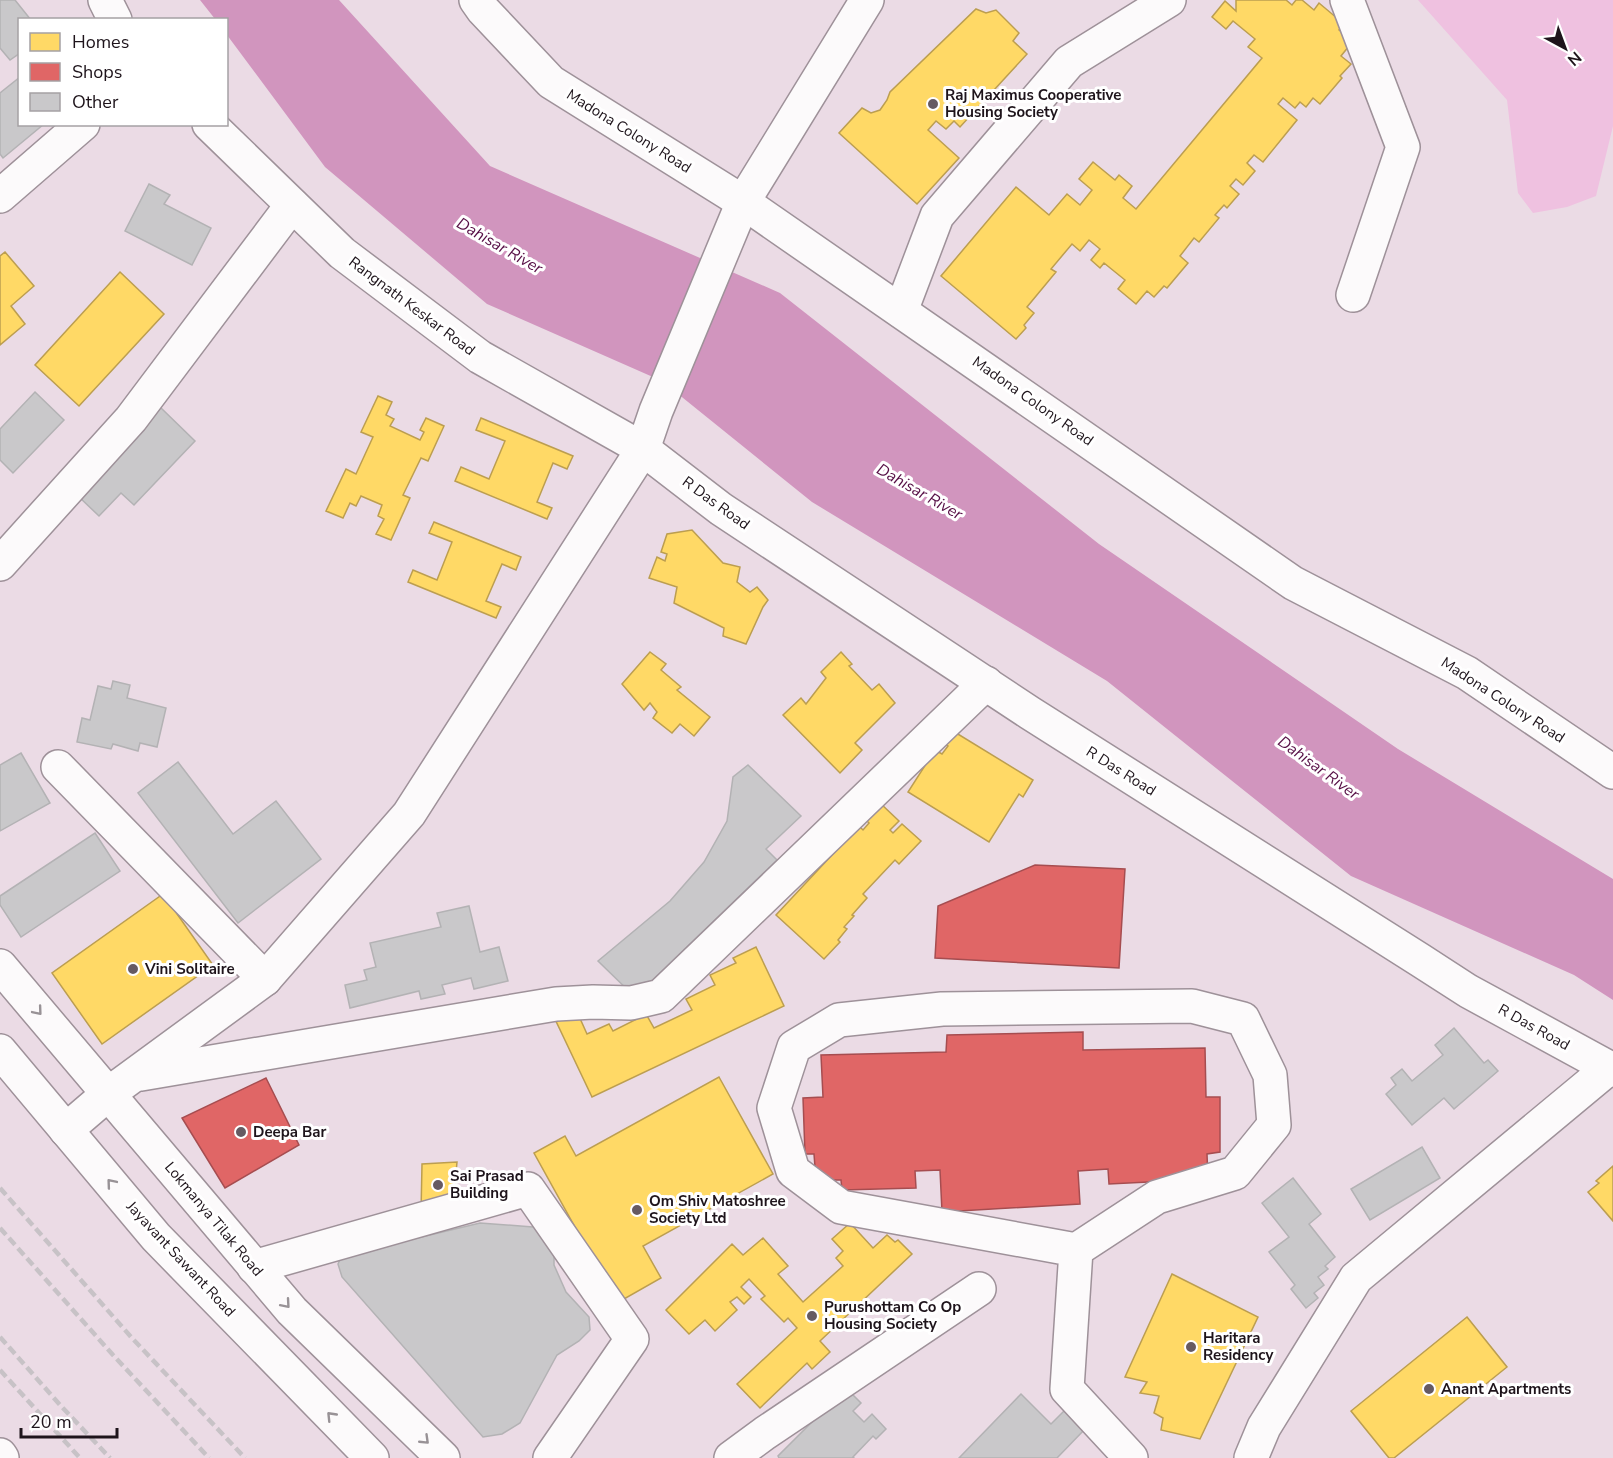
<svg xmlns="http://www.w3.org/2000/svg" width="1613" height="1458" font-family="'Nunito Sans',sans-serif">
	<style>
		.green { fill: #efc1e0 }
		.water { fill: #d195be }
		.homes { fill: #ffd966; stroke: #bc9e50; stroke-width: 1.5 }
		.shops { fill: #e06666; stroke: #a64d50; stroke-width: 1.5 }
		.building { fill: #c9c8ca; stroke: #b3b2b4; stroke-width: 1.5 }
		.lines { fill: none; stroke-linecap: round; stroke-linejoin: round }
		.minor-casing { stroke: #9e9199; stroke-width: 36 }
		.minor { stroke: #fcfafb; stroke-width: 33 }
		.rail { stroke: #c7c2c6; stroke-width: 4.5; stroke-dasharray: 9 4.5; stroke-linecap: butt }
		.oneway { stroke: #989296 }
		.poi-dot { fill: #665a62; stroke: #fff; stroke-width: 2 }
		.labels { text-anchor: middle; stroke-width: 6; stroke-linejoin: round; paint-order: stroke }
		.poi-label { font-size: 15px; font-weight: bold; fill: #1e141b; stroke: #fff; text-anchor: start }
		.street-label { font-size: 15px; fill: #1e141b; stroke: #fff }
		.water-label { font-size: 16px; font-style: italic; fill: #560e45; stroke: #fff }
	</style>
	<rect width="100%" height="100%" fill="#ebdbe5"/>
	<!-- green -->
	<polygon class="green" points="1418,0 1613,0 1613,126 1596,196 1567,207 1533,213 1518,193 1507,100"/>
	<!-- water -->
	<polygon class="water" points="200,0 339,0 490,166 780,293 1099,544 1398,749 1613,879 1613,1000 1574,975 1351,876 1107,681 812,502 662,381 487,304 325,167 227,35 226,20 215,19"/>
	<!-- homes -->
	<g class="homes">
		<polygon points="1236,0 1286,0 1292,5 1296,0 1302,0 1314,10 1319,3 1344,24 1339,30 1353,41 1341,56 1351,64 1340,76 1342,78 1320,104 1313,98 1306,107 1300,102 1295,108 1283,98 1278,104 1297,120 1263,162 1254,155 1247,163 1255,171 1243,185 1236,179 1230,186 1239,194 1227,208 1224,205 1215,215 1219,218 1199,242 1194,238 1180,256 1188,263 1167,288 1164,286 1154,297 1147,291 1136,304 1118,289 1125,280 1104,263 1100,268 1091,260 1100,249 1089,240 1080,251 1072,244 1051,269 1056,272 1027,307 1034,313 1024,325 1026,328 1016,339 941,276 1016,187 1049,215 1067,194 1080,205 1092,190 1079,179 1093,162 1115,180 1119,175 1132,186 1123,198 1136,209 1262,58 1248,47 1255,39 1233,21 1226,29 1212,17 1225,1 1236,11"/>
		<polygon points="976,9 986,13 996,10 1019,33 1013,41 1027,54 960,127 954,121 946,129 936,121 928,130 959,158 917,204 839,133 862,108 871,113 880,110 887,100 890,92"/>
		<polygon points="5,252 34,286 11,306 25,324 0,345 0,256"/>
		<polygon points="120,272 164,314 79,406 35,365"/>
		<polygon points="378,396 392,402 386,415 394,419 390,426 420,440 424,432 420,430 426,418 444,426 428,461 421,458 403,495 410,498 391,540 376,534 384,519 378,516 382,505 361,496 356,506 350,503 343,518 326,511 346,469 356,474 373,437 361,432"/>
		<polygon points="481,418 573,456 567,469 553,463 537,502 552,508 547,519 455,481 461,467 489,479 505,441 476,430"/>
		<polygon points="434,522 521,557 516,570 502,564 486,601 501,607 496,618 408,582 413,570 437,580 452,542 429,533"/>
		<polygon points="692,530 723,563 740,567 737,582 750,592 757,587 768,600 763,607 746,644 723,636 724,628 674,603 677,587 649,578 657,557 665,561 667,554 661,552 667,534"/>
		<polygon points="650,652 666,664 661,670 681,687 677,690 710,717 694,736 680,724 672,733 653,718 657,712 650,703 644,710 622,684"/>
		<polygon points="841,652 852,664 849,666 872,690 879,684 895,703 855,743 862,750 840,773 783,715 801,698 806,704 826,678 821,672"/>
		<polygon points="948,728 1033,780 1023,797 1019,794 989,842 908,792 935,750 942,754 948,746 940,742"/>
		<polygon points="880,803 899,821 890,830 893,833 902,824 921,841 899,864 895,860 863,894 867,898 852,915 854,916 844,927 847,929 838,940 840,942 824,959 776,915 859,826 863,830 869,823 866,820"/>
		<polygon points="163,894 213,965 102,1044 52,973"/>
		<polygon points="756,947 784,1006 592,1097 553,1015 574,1005 587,1034 609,1024 613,1031 637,1019 634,1012 642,1007 654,1028 692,1010 686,999 715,985 710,975 736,963 733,958"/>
		<polygon points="719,1077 773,1174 643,1246 661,1278 617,1303 534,1153 565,1136 576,1156"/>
		<polygon points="457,1162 453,1206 421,1213 422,1164"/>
		<polygon points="1613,1166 1613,1221 1588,1192 1599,1183 1596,1181"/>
		<polygon points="850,1223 873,1248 887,1235 895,1242 898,1240 912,1254 820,1341 830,1352 812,1369 807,1363 760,1408 737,1384 797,1328 788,1318 784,1322 761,1299 765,1296 749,1279 741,1287 751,1297 744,1304 737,1297 730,1302 737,1310 715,1331 705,1320 689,1334 666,1310 732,1244 743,1255 763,1238 788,1266 778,1274 803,1302 843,1266 836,1258 843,1251 832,1239"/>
		<polygon points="1172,1274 1258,1317 1200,1439 1161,1430 1163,1418 1154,1413 1159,1396 1140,1393 1147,1382 1125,1377"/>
		<polygon points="1467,1317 1507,1367 1394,1458 1389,1458 1351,1411"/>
	</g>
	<!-- shops -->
	<g class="shops">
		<polygon points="1035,865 1125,869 1119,968 935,958 938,906"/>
		<polygon points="1083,1032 1083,1050 1205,1048 1206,1097 1220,1097 1220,1152 1207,1154 1208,1179 1109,1184 1108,1169 1078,1171 1080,1204 942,1212 940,1170 915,1171 916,1188 842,1190 841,1180 816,1180 814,1154 805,1154 803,1098 823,1097 821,1055 946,1052 947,1035"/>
		<polygon points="266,1078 299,1145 225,1188 182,1118"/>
	</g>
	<!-- building -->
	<g class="building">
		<polygon points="0,0 15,0 31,20 20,20 20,53 10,60 0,48"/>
		<polygon points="20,77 20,124 44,124 3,158 0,154 0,93"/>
		<polygon points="149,184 170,195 164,204 211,228 192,265 125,231"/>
		<polygon points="35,392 64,420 13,473 0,460 0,429"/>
		<polygon points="160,407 195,441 134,505 121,493 99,516 77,495"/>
		<polygon points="113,681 130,685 127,698 166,708 157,747 140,743 138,751 113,744 111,749 77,742 82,718 90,720 98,686 111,689"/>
		<polygon points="21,753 50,803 0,831 0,765"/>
		<polygon points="178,762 233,834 276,801 321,859 238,923 138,793"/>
		<polygon points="748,765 801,816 766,849 777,860 635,997 598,961 670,901 704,862 727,821 733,777"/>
		<polygon points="95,833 120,871 21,937 0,905 0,896"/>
		<polygon points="469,906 480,952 499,947 508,981 474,989 471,978 442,985 445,994 421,999 419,991 350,1008 345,985 367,980 364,970 376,967 370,943 441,927 437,913"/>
		<polygon points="1454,1028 1484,1063 1488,1060 1498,1071 1454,1109 1444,1098 1412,1125 1386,1094 1396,1085 1391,1078 1402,1069 1412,1081 1443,1055 1435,1045"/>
		<polygon points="1422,1147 1440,1178 1370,1220 1351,1189"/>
		<polygon points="1293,1178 1321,1214 1309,1224 1335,1257 1325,1266 1328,1269 1318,1277 1324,1285 1314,1293 1318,1298 1306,1308 1291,1289 1295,1285 1269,1252 1289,1237 1262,1203"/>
		<polygon points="480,1223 533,1227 543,1231 554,1250 554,1265 566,1292 589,1317 590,1330 579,1341 557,1355 520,1423 502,1434 483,1437 342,1277 338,1264 343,1252 388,1245"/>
		<polygon points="846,1388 861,1403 853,1411 864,1422 872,1414 886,1429 876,1439 873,1436 853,1457 854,1458 779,1458 778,1456"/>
		<polygon points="1021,1394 1051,1424 1065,1410 1085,1429 1057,1458 959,1458"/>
	</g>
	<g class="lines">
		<!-- minor casing -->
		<g class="minor-casing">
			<g id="minor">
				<polyline points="105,0 115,20"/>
				<polyline points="476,0 483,10 551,82 743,202 1293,583 1467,673 1613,772"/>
				<polyline points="1347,0 1403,147 1353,295"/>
				<polyline points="209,124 342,253 480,357 643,449 721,509 1030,713 1420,960 1468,991 1613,1070"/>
				<polyline points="0,196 83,124"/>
				<polyline points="901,311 937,216 1069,62 1169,0"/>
				<polyline points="0,564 131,419 292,205"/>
				<polyline points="58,767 265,979"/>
				<polyline points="0,966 292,1311 443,1458"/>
				<polyline points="0,1051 156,1237 372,1458"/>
				<polyline points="141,1074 556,1004 593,1002 631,1003 661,996 986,683"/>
				<polyline points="66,1130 108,1094 265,979 409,814 643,449 656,411 743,202 867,0"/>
				<polyline points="1076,1250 841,1207 793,1171 774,1108 794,1047 839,1020 942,1009 1192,1006 1243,1019 1270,1075 1274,1125 1235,1173 1157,1197 1076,1250 1067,1389 1131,1458"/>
				<polyline points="254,1267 528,1189 632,1339 550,1458"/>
				<polyline points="0,1455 2,1458"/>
				<polyline points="731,1458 765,1433 979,1289"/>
				<polyline points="1251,1458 1264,1427 1356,1278 1609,1068"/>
			</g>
		</g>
		<!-- minor -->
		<use href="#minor" class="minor"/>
		<!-- rail -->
		<g class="rail">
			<polyline points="0,1188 132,1338 245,1458"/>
			<polyline points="0,1228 113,1355 209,1458"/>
			<polyline points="0,1337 61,1406 110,1458"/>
			<polyline points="0,1370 80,1458"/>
		</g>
	</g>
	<!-- one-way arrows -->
	<defs><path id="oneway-chevron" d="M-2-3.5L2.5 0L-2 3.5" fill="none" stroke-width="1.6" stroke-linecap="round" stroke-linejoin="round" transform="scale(1.5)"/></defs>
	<g class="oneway">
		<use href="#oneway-chevron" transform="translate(38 1011) rotate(50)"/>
		<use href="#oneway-chevron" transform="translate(111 1183) rotate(-130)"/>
		<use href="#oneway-chevron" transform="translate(286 1304) rotate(49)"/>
		<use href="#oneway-chevron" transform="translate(331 1416) rotate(-134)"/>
		<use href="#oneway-chevron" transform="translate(425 1440) rotate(44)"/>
	</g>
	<!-- markers -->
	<g class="poi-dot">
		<circle cx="933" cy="104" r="6"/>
		<circle cx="133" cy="969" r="6"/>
		<circle cx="241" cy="1132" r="6"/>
		<circle cx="438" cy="1185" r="6"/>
		<circle cx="637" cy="1210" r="6"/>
		<circle cx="812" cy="1316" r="6"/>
		<circle cx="1191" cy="1347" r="6"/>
		<circle cx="1429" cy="1389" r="6"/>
	</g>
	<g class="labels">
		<!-- poi labels -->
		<g class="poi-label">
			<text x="945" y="100">Raj Maximus Cooperative<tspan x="945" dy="17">Housing Society</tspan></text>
			<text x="145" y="974">Vini Solitaire</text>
			<text x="253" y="1137">Deepa Bar</text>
			<text x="450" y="1181">Sai Prasad<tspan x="450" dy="17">Building</tspan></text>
			<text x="649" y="1206">Om Shiv Matoshree<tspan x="649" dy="17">Society Ltd</tspan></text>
			<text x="824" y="1312">Purushottam Co Op<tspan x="824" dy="17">Housing Society</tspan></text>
			<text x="1203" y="1343">Haritara<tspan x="1203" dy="17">Residency</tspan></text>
			<text x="1441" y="1394">Anant Apartments</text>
		</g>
		<!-- street labels -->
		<g class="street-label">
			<text transform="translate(629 131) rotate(32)" y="5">Madona Colony Road</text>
			<text transform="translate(412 306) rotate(37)" y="5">Rangnath Keskar Road</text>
			<text transform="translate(1033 401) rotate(35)" y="5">Madona Colony Road</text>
			<text transform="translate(716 503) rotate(36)" y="5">R Das Road</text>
			<text transform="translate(1503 700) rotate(33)" y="5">Madona Colony Road</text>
			<text transform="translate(1121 771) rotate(32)" y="5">R Das Road</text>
			<text transform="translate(1534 1027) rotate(29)" y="5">R Das Road</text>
			<text transform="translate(214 1219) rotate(50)" y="5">Lokmanya Tilak Road</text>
			<text transform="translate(181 1259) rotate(47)" y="5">Jayavant Sawant Road</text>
		</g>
		<!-- water labels -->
		<g class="water-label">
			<text transform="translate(500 245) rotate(30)" y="6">Dahisar River</text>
			<text transform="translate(920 491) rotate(30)" y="6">Dahisar River</text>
			<text transform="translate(1319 767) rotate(36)" y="6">Dahisar River</text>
		</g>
	</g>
	<!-- legend -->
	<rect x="18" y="18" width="210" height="108" fill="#ffffff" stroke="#a5a1a4" stroke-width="1.5"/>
	<rect x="30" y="33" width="30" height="18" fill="#ffd966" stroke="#a5a1a4" stroke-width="1.5"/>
	<text x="72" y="48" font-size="18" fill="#1e141b">Homes</text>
	<rect x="30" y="63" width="30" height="18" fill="#e06666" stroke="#a5a1a4" stroke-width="1.5"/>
	<text x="72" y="78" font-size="18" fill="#1e141b">Shops</text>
	<rect x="30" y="93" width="30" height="18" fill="#c9c8ca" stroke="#a5a1a4" stroke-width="1.5"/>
	<text x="72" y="108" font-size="18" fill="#1e141b">Other</text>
	<!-- north arrow -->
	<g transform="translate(1565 48) rotate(139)" stroke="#ffffff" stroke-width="4.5" paint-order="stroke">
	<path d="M0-4.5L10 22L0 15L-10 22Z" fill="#1e141b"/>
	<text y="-9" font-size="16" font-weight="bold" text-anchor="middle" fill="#1e141b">N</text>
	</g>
	<!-- scale -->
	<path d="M21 1428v9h96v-9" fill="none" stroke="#1e141b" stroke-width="3"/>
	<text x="30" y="1428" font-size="18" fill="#1e141b" stroke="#ffffff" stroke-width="4.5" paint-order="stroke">20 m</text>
</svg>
